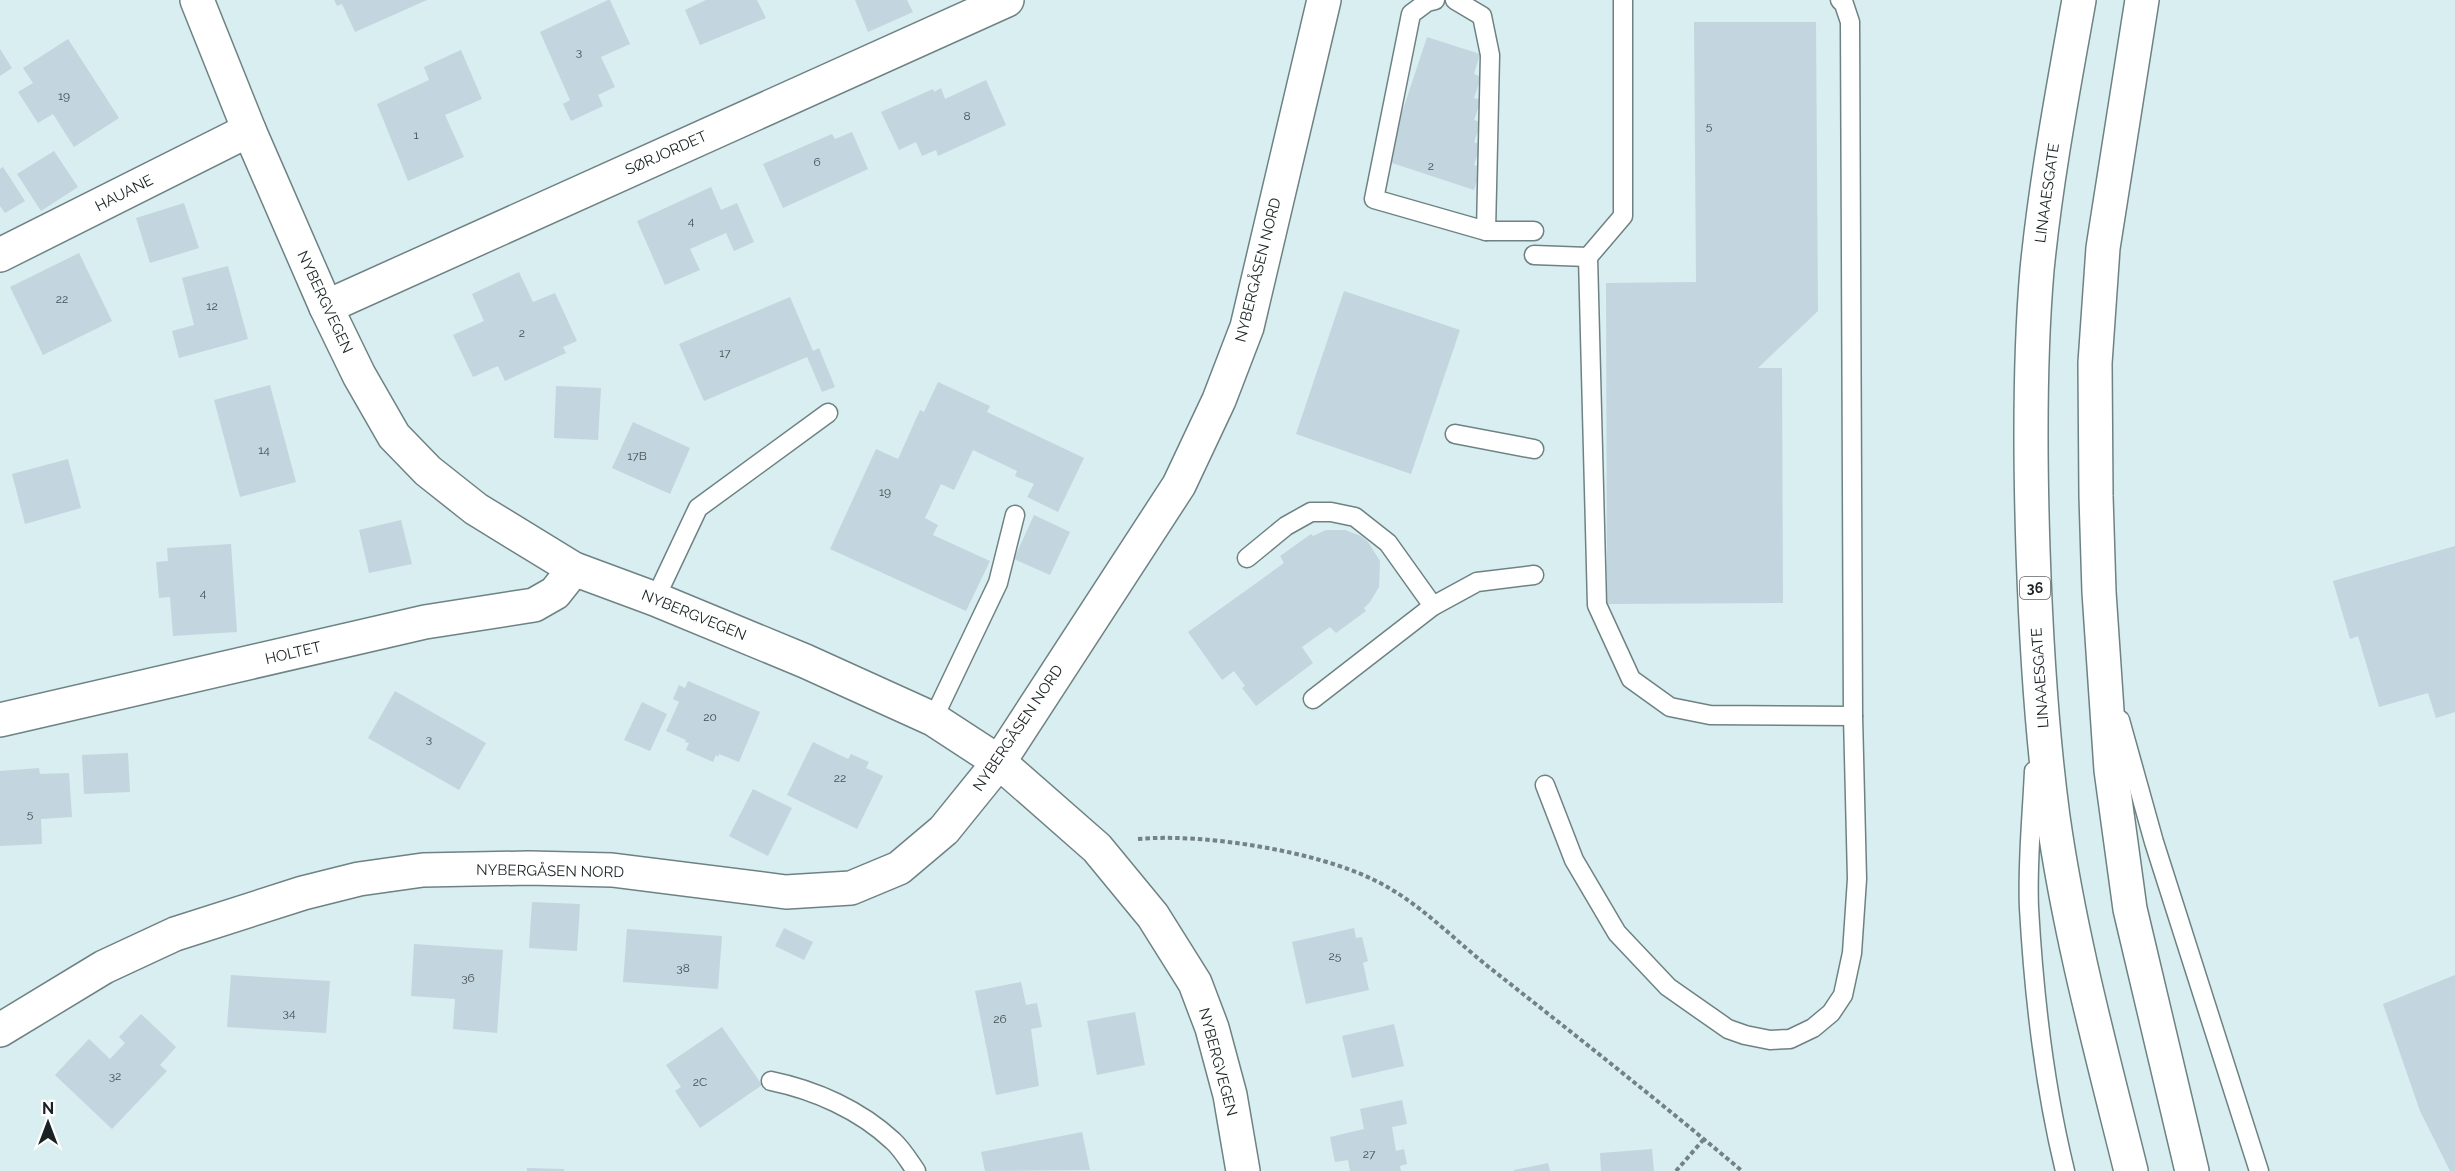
<svg xmlns="http://www.w3.org/2000/svg" width="2455" height="1171" font-family="Raleway,sans-serif">
	<style>
		.building { fill: #c3d5df }
		.lines { fill: none; stroke-linecap: round; stroke-linejoin: round }
		.service-casing { stroke: #6e8284; stroke-width: 21 }
		.minor-casing { stroke: #6e8284; stroke-width: 36 }
		.trunk-casing { stroke: #6e8284; stroke-width: 36 }
		.path { stroke: #738283; stroke-width: 4; stroke-dasharray: 4.5 3; stroke-linecap: butt }
		.service { stroke: #fff; stroke-width: 18 }
		.minor { stroke: #fff; stroke-width: 33 }
		.trunk { stroke: #fff; stroke-width: 33 }
		.labels { text-anchor: middle; stroke-width: 6; stroke-linejoin: round; paint-order: stroke }
		.number-label { font-size: 12px; fill: #444f52 }
		.shield { fill: #fff; stroke: #5f6465; stroke-width: 1.5 }
		.shield-label { font-size: 14px; font-weight: bold; fill: #1a2223 }
		.street-label { font-size: 15px; fill: #1a2223; stroke: #fff }
	</style>
	<rect width="100%" height="100%" fill="#d8eef0"/>
	<!-- building -->
	<g class="building">
		<polygon points="334,0 427,0 355,32 342,4 337,6"/>
		<polygon points="608,0 610,0 630,44 601,57 615,87 598,95 603,106 571,121 563,104 570,100 540,32"/>
		<polygon points="706,0 757,0 766,18 700,45 685,10"/>
		<polygon points="855,0 907,0 913,12 868,32"/>
		<polygon points="1694,22 1816,22 1818,311 1758,368 1782,368 1783,603 1607,604 1606,283 1696,282"/>
		<polygon points="1427,37 1480,54 1474,74 1481,77 1474,98 1481,100 1474,120 1481,122 1474,142 1481,145 1474,165 1481,167 1474,190 1386,161"/>
		<polygon points="68,39 119,118 74,147 53,114 38,123 18,92 33,83 23,68"/>
		<polygon points="0,49 12,68 0,76"/>
		<polygon points="461,50 482,99 445,115 464,157 408,181 377,104 429,80 424,67"/>
		<polygon points="986,80 1006,125 938,156 936,150 922,156 916,142 899,150 881,112 933,89 934,92 941,88 945,99"/>
		<polygon points="852,132 868,169 783,208 763,164 832,134 835,139"/>
		<polygon points="54,151 78,187 41,211 17,174"/>
		<polygon points="3,167 25,201 5,213 0,206 0,169"/>
		<polygon points="711,187 721,210 737,203 754,242 734,251 726,233 690,249 700,270 665,285 637,221"/>
		<polygon points="184,203 199,248 150,263 136,218"/>
		<polygon points="79,253 112,321 43,355 10,287"/>
		<polygon points="228,266 248,339 179,358 172,331 194,325 182,278"/>
		<polygon points="519,272 533,302 555,293 577,341 563,347 566,353 505,381 498,366 473,377 453,335 484,321 472,294"/>
		<polygon points="1344,291 1460,330 1411,474 1296,434"/>
		<polygon points="790,297 813,351 819,348 835,387 822,392 807,357 704,401 679,344"/>
		<polygon points="938,382 990,406 987,412 1084,458 1058,512 1027,497 1034,484 1015,476 1017,471 973,450 954,490 941,484 925,518 938,525 933,535 990,561 966,611 830,549 876,449 898,459 920,410 924,412"/>
		<polygon points="270,385 296,482 240,497 214,400"/>
		<polygon points="556,386 601,388 598,440 554,438"/>
		<polygon points="633,422 690,448 670,494 612,468"/>
		<polygon points="68,459 81,508 25,524 12,474"/>
		<polygon points="1034,515 1070,532 1050,575 1014,559"/>
		<polygon points="401,520 412,564 369,573 359,530"/>
		<polygon points="1326,530 1345,530 1361,536 1368,542 1380,561 1379,587 1370,602 1364,608 1366,611 1336,633 1330,627 1302,647 1313,663 1256,706 1242,688 1245,686 1234,671 1222,680 1188,632 1284,563 1280,556 1311,534 1313,536"/>
		<polygon points="231,544 237,632 173,636 170,597 159,598 156,562 168,561 167,548"/>
		<polygon points="2455,546 2455,712 2436,718 2428,693 2379,707 2358,636 2350,639 2333,581"/>
		<polygon points="688,681 760,712 739,762 719,754 718,757 716,755 713,762 686,750 689,743 685,742 686,740 666,731 679,702 673,699 679,685 685,688"/>
		<polygon points="395,691 486,743 459,790 368,738"/>
		<polygon points="642,702 667,714 650,751 624,740"/>
		<polygon points="813,742 848,759 851,754 869,762 866,768 883,776 857,829 787,795"/>
		<polygon points="128,753 130,792 84,794 82,755"/>
		<polygon points="39,768 40,774 69,773 72,817 41,819 42,844 0,846 0,771"/>
		<polygon points="753,789 792,808 768,856 729,836"/>
		<polygon points="532,902 580,904 577,951 529,948"/>
		<polygon points="784,928 813,942 804,960 775,946"/>
		<polygon points="1354,928 1356,938 1362,937 1368,961 1363,963 1369,990 1306,1004 1292,942"/>
		<polygon points="627,929 722,936 718,989 623,982"/>
		<polygon points="414,944 503,950 497,1033 453,1029 455,999 411,996"/>
		<polygon points="231,975 330,981 326,1033 227,1027"/>
		<polygon points="2455,975 2455,1171 2450,1171 2420,1111 2383,1004"/>
		<polygon points="1021,982 1026,1005 1037,1003 1042,1027 1031,1029 1039,1086 996,1095 975,991"/>
		<polygon points="1135,1012 1145,1065 1097,1075 1087,1021"/>
		<polygon points="141,1014 176,1047 160,1065 167,1071 112,1129 55,1075 89,1039 110,1059 125,1043 119,1037"/>
		<polygon points="1394,1024 1404,1066 1352,1078 1342,1036"/>
		<polygon points="722,1027 762,1085 700,1128 675,1091 681,1087 666,1065"/>
		<polygon points="1402,1100 1407,1124 1392,1127 1396,1151 1404,1149 1407,1164 1400,1166 1401,1171 1350,1171 1348,1160 1335,1162 1330,1137 1364,1129 1360,1109"/>
		<polygon points="1082,1132 1090,1170 985,1171 981,1152"/>
		<polygon points="1652,1149 1654,1171 1601,1171 1600,1153"/>
		<polygon points="1548,1163 1550,1171 1514,1171 1514,1170"/>
		<polygon points="527,1168 564,1169 564,1171 527,1171"/>
	</g>
	<g class="lines">
		<!-- service casing -->
		<g class="service-casing">
			<g id="service">
				<polyline points="1435,0 1427,2 1411,14 1374,199 1486,231 1534,231"/>
				<polyline points="1455,0 1482,16 1490,55 1486,231"/>
				<polyline points="1623,0 1623,216 1588,257 1597,605 1631,679 1670,707 1710,715 1853,716"/>
				<polyline points="1534,255 1588,257"/>
				<polyline points="1455,434 1534,449"/>
				<polyline points="1247,558 1286,526 1311,512 1331,512 1355,517 1388,543 1433,606"/>
				<polyline points="655,599 698,508 828,413"/>
				<polyline points="1313,699 1433,606 1477,582 1534,575"/>
				<polyline points="933,719 998,583 1015,515"/>
				<polyline points="2120,720 2154,842 2259,1171"/>
				<path d="M2034,771c-2,45 -7,92 -5,137 5,89 15,177 36,263"/>
				<polyline points="1545,785 1574,860 1617,933 1668,987 1728,1029 1745,1035 1770,1040 1790,1039 1813,1028 1831,1013 1843,995 1852,953 1857,879 1853,716 1850,22 1844,4 1840,0"/>
				<path d="M771,1081c44,9 89,29 122,60 9,8 16,20 23,30"/>
			</g>
		</g>
		<!-- minor casing -->
		<g class="minor-casing">
			<g id="minor">
				<polyline points="197,0 249,130 326,307 359,375 394,436 428,471 476,509 574,569 655,599 805,661 933,719 999,762 1097,848 1153,916 1195,983 1212,1028 1230,1095 1243,1171"/>
				<polyline points="0,255 249,130"/>
				<polyline points="326,307 1007,0"/>
				<polyline points="0,720 425,622 534,605 555,593 574,569"/>
				<polyline points="0,1030 104,967 175,934 303,893 359,879 423,870 529,868 612,870 786,892 851,888 899,868 944,830 999,762 1179,485 1219,400 1247,327 1324,0"/>
			</g>
		</g>
		<!-- trunk casing -->
		<g class="trunk-casing">
			<g id="trunk">
				<path d="M2079,0c-16,90 -33,179 -42,270 -8,93 -7,187 -4,280 3,89 8,178 20,267 17,120 49,237 78,354"/>
				<polyline points="2142,0 2103,248 2095,363 2096,496 2099,592 2111,770 2130,909 2192,1171"/>
			</g>
		</g>
		<!-- path -->
		<g class="path">
			<path d="M1138,839c65,-6 178,12 236,41 44,21 78,58 116,88 85,67 169,133 252,203"/>
			<polyline points="1676,1171 1704,1139"/>
		</g>
		<!-- service -->
		<use href="#service" class="service"/>
		<!-- minor -->
		<use href="#minor" class="minor"/>
		<!-- trunk -->
		<use href="#trunk" class="trunk"/>
	</g>
	<g class="labels">
		<!-- number labels -->
		<g class="number-label">
			<text x="579" y="56">3</text>
			<text x="64" y="100">19</text>
			<text x="967" y="120">8</text>
			<text x="1709" y="130">5</text>
			<text x="416" y="139">1</text>
			<text x="817" y="166">6</text>
			<text x="1431" y="170">2</text>
			<text x="691" y="225">4</text>
			<text x="62" y="303">22</text>
			<text x="212" y="310">12</text>
			<text x="522" y="337">2</text>
			<text x="725" y="357">17</text>
			<text x="264" y="454">14</text>
			<text x="637" y="460">17B</text>
			<text x="885" y="496">19</text>
			<text x="203" y="597">4</text>
			<text x="710" y="721">20</text>
			<text x="429" y="743">3</text>
			<text x="840" y="782">22</text>
			<text x="30" y="818">5</text>
			<text x="1335" y="960">25</text>
			<text x="683" y="972">38</text>
			<text x="468" y="982">36</text>
			<text x="289" y="1017">34</text>
			<text x="1000" y="1023">26</text>
			<text x="115" y="1080">32</text>
			<text x="700" y="1086">2C</text>
			<text x="1369" y="1158">27</text>
		</g>
		<!-- shield labels -->
		<rect class="shield" x="2020" y="577" width="30" height="22" rx="4.5"/>
		<g class="shield-label">
			<text x="2035" y="593">36</text>
		</g>
		<!-- street labels -->
		<g class="street-label">
			<text transform="translate(666 153) rotate(-24)" y="5">SØRJORDET</text>
			<text transform="translate(124 193) rotate(-27)" y="5">HAUANE</text>
			<text transform="translate(2047 193) rotate(-82)" y="5">LINAAESGATE</text>
			<text transform="translate(1258 270) rotate(-76)" y="5">NYBERGÅSEN NORD</text>
			<text transform="translate(325 302) rotate(65)" y="5">NYBERGVEGEN</text>
			<text transform="translate(694 615) rotate(22)" y="5">NYBERGVEGEN</text>
			<text transform="translate(293 653) rotate(-13)" y="5">HOLTET</text>
			<text transform="translate(2040 678) rotate(-94)" y="5">LINAAESGATE</text>
			<text transform="translate(1018 728) rotate(-56)" y="5">NYBERGÅSEN NORD</text>
			<text transform="translate(550 871) rotate(1)" y="5">NYBERGÅSEN NORD</text>
			<text transform="translate(1218 1062) rotate(75)" y="5">NYBERGVEGEN</text>
		</g>
	</g>
	<!-- north arrow -->
	<g transform="translate(48 1123)" stroke="#ffffff" stroke-width="4.5" paint-order="stroke">
	<path d="M0-4.5L10 22L0 15L-10 22Z" fill="#1a2223"/>
	<text y="-9" font-size="16" font-weight="bold" text-anchor="middle" fill="#1a2223">N</text>
	</g>
</svg>
